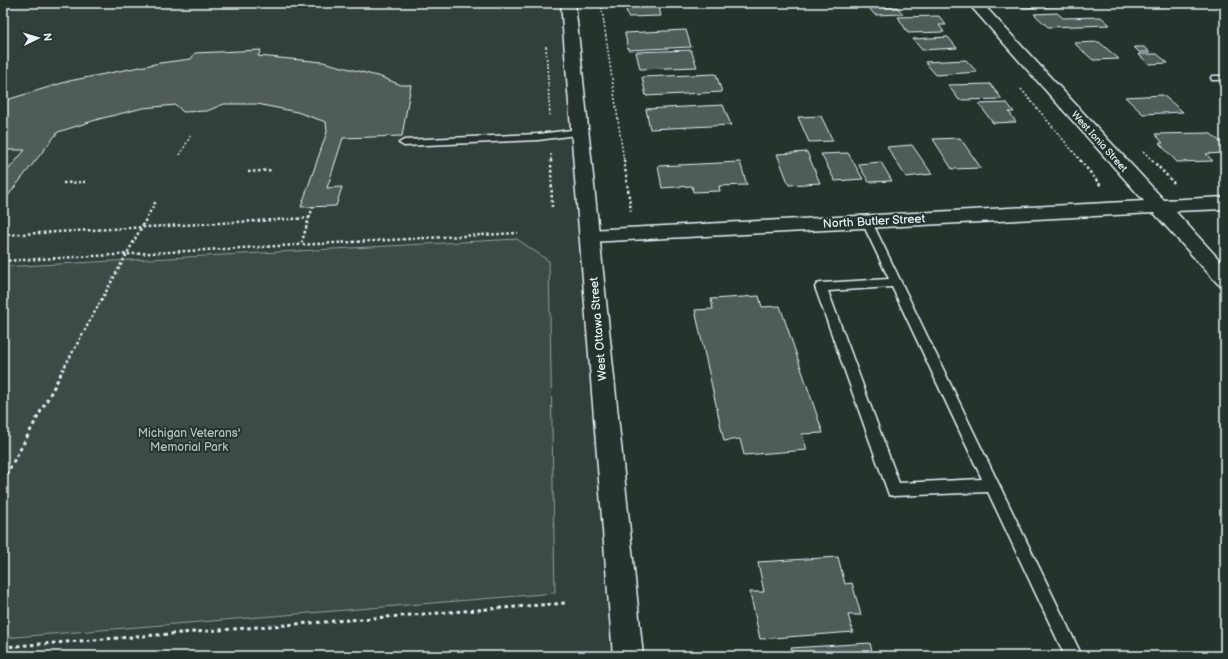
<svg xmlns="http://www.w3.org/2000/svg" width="1228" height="659" font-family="'Balsamiq Sans',sans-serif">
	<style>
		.built { fill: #333f3a }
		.green { fill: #3e4b47; stroke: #939ea0 }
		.building { fill: #505c59; stroke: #e8f1f8 }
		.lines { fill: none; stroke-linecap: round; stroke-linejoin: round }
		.service-casing { stroke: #e8f1f8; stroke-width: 3 }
		.minor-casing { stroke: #e8f1f8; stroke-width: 3 }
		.secondary-casing { stroke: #e8f1f8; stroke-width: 3 }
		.path-far2 { stroke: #e8f1f8; stroke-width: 1.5; stroke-dasharray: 2 2; stroke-linecap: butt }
		.path-far1 { stroke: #e8f1f8; stroke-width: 2.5; stroke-dasharray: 2.5 2.5; stroke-linecap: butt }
		.path { stroke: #e8f1f8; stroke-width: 3; stroke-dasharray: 3.5 3.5; stroke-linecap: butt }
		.service { fill: #26332d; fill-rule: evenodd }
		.minor { fill: #26332d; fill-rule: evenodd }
		.secondary { fill: #26332d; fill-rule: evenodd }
		.labels { text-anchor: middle; stroke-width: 4; stroke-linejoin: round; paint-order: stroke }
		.far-street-label { font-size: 10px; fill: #e8f1f8; stroke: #26332d }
		.street-label { font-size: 12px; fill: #e8f1f8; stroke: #26332d }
		.park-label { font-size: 12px; fill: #b5bfc3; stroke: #26332d }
	</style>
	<rect width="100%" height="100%" fill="#26332d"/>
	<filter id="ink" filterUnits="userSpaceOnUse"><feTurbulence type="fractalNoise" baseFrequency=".025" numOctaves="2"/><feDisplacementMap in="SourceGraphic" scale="8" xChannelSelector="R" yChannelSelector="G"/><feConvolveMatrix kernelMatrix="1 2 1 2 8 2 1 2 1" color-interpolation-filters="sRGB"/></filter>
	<g filter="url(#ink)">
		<!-- built -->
		<polygon class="built" points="3,3 568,3 628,656 3,656"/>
		<!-- green -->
		<polygon class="green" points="517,239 549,261 555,593 3,638 3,267"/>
		<!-- building -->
		<g class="building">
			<polygon points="658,3 661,16 628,17 625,5"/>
			<polygon points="1018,3 1066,3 1070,6 1023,8"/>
			<polygon points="1149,3 1168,3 1171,6 1154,7"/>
			<polygon points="897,7 903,14 875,15 869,8"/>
			<polygon points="1057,13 1063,18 1101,17 1110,25 1048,27 1034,14"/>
			<polygon points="939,16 946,25 939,25 944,32 908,33 898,17"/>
			<polygon points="686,30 691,47 628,50 625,33"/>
			<polygon points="948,37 957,48 922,50 913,39"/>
			<polygon points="1099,42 1119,59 1093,60 1074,43"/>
			<polygon points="1134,47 1144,47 1150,52 1139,52"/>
			<polygon points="261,50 258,56 323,62 381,77 401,85 411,85 402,136 343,138 327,188 342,187 336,206 301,207 327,132 326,122 297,112 257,104 224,104 207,111 183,112 176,105 143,108 99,119 58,132 3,202 3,176 25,150 3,150 3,101 69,81 160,63 191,59 195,53"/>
			<polygon points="691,50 697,67 640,69 636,52"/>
			<polygon points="1138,54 1157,54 1168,63 1149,64"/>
			<polygon points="966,60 977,72 936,75 925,62"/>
			<polygon points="716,74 722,92 646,96 642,77"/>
			<polygon points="990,84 1002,99 959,100 948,85"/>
			<polygon points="1163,95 1183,112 1143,114 1125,97"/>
			<polygon points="1007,103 1014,112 1009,112 1016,122 993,123 979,104"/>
			<polygon points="723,105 731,125 650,129 646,109"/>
			<polygon points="821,116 833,141 809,142 798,117"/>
			<polygon points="1210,133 1225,146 1225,153 1206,154 1213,161 1177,162 1159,143 1163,143 1155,134"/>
			<polygon points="960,138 981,168 952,169 933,139"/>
			<polygon points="912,145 932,174 906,177 887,147"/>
			<polygon points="807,152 820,183 789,185 777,154"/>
			<polygon points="848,153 863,179 835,181 821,154"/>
			<polygon points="740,162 747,185 719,186 720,191 693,192 692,186 662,188 658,166"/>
			<polygon points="881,162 892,181 869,182 858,164"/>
			<polygon points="759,296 762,307 780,306 823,433 802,434 807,450 744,455 740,439 724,441 695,310 713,309 711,299"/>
			<polygon points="838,557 845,584 852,583 861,615 848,615 853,632 760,639 750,592 764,592 758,562"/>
			<polygon points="870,643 873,656 793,656 791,648"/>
		</g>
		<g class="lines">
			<!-- service casing -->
			<g class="service-casing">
				<g id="service">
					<polygon points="1212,76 1225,76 1225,80 1212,80 1211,78"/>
					<polygon points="580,129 585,132 583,134 538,140 404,146 399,143 404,140 538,134"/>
					<path d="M867,219l5,3 210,434h-17l-77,-164 -94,4 -5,-1 -74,-208 2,-3 4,-1 68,-4 -27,-57zM892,287l90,192 -83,4 -71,-192z"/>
				</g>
			</g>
			<!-- minor casing -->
			<g class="minor-casing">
				<polygon id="minor" points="968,3 982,3 1164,200 1225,197 1225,209 1175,211 1225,266 1225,286 1218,284 1154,213 589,242 582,241 579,236 582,231 589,230 1144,201"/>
			</g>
			<!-- secondary casing -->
			<g class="secondary-casing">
				<polygon id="secondary" points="561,3 575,3 643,656 613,656"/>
			</g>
			<!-- path-far2 -->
			<g class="path-far2">
				<polyline points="601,3 624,161"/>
				<polyline points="948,3 953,9"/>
				<polyline points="546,46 550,117"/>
				<polyline points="1021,89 1081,161"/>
				<polyline points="1143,151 1153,161"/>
				<polyline points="551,154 551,161"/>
				<polyline points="180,155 191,135"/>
			</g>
			<!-- path-far1 -->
			<g class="path-far1">
				<polyline points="551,160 552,207"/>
				<polyline points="624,160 631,211"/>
				<polyline points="1080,160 1102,187"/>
				<polyline points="1152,160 1174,183"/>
				<polyline points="248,172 272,170"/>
				<polyline points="63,183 85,182"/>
				<polyline points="309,218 313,207"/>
				<polyline points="3,235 309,218 301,245"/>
				<polyline points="3,261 518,233"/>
				<polyline points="60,375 156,201"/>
			</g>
			<!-- path -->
			<g class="path">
				<polyline points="3,481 61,374"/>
				<polyline points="3,647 566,603"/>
			</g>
			<!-- service -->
			<use href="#service" class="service"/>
			<!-- minor -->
			<use href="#minor" class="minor"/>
			<!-- secondary -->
			<use href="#secondary" class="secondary"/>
		</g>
	</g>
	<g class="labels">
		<!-- far-street labels -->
		<g class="far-street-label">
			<text transform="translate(1100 141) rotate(48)" y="4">West Ionia Street</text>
		</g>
		<!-- street labels -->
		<g class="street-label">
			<text transform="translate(874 221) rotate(-3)" y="4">North Butler Street</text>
			<text transform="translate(598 329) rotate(-95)" y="4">West Ottawa Street</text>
		</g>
		<!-- park labels -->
		<g class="park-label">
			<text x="189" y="437">Michigan Veterans'<tspan x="189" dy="14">Memorial Park</tspan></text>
		</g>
	</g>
	<!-- margin -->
	<rect width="1228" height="659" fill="none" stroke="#26332d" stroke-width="16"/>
	<rect x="8" y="8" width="1212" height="643" fill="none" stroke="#e8f1f8" stroke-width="1.5" filter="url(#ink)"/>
	<!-- north arrow -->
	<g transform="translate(38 38) rotate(85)" stroke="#26332d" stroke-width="3" paint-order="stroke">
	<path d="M0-3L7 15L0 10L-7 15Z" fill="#e8f1f8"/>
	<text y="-6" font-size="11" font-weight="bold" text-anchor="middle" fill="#e8f1f8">N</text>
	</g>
</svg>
